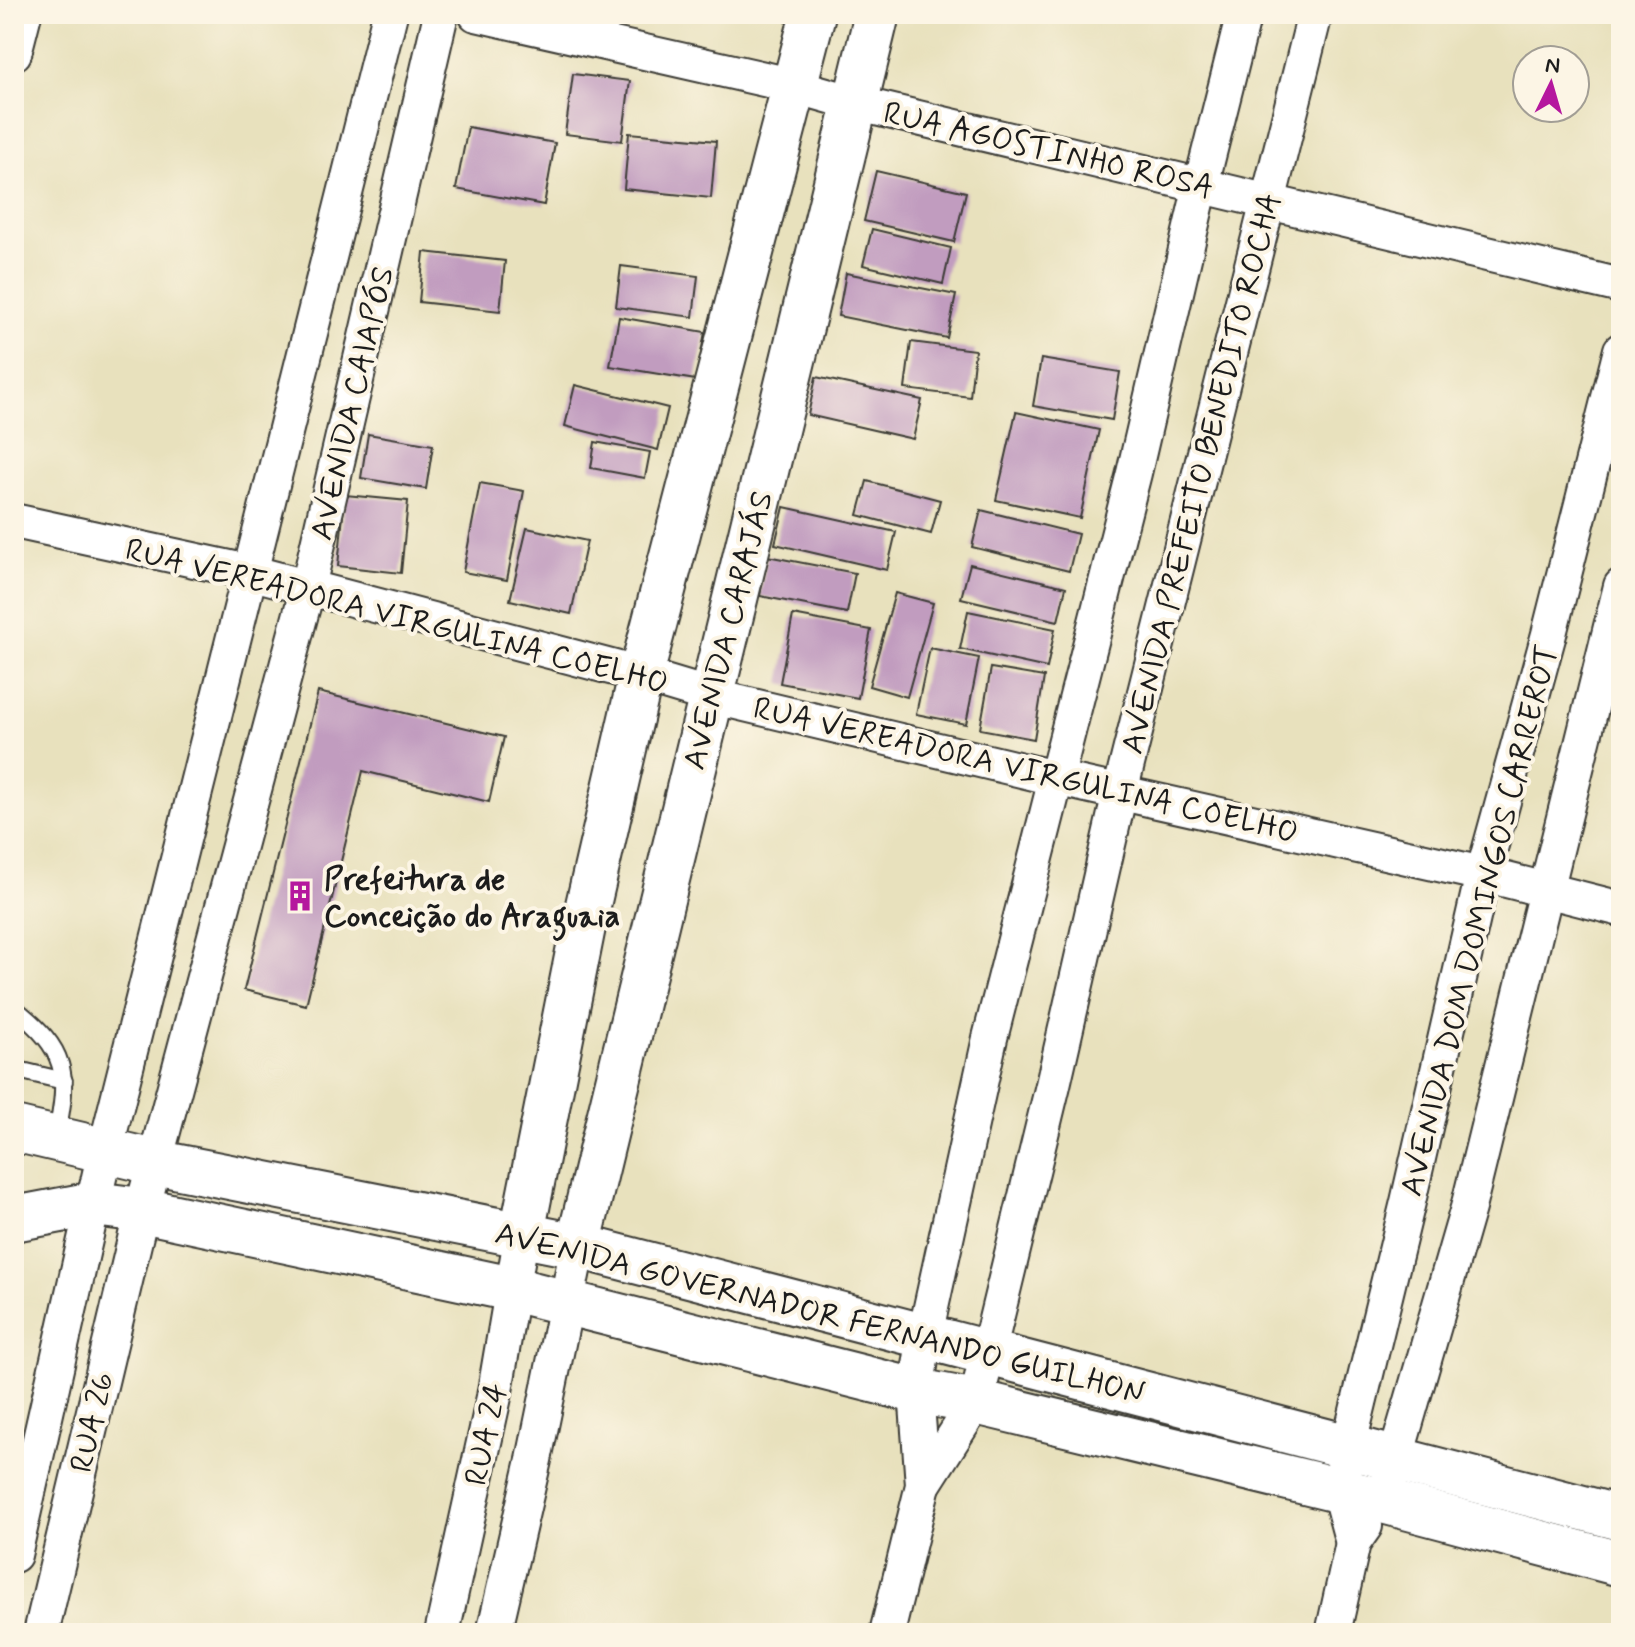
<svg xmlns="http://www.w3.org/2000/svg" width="1635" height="1647" font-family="Mynerve,sans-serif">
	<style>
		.building { fill: #c19cbf }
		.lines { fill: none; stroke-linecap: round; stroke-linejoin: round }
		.lane-casing { stroke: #3b3a34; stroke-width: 20 }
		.street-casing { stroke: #3b3a34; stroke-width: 38 }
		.secondary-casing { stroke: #3b3a34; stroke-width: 48 }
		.lane { stroke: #fff; stroke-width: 16 }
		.street { stroke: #fff; stroke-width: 34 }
		.secondary { stroke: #fff; stroke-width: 44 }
		.labels { text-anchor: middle; stroke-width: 8; stroke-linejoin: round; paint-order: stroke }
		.street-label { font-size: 32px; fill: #1c1c1c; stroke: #fcf5e5 }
		.poi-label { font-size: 32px; font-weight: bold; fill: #1c1c1c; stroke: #fcf5e5; text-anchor: start }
	</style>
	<rect width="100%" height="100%" fill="#fcf5e5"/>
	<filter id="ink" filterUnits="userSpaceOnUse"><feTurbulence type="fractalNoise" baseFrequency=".0125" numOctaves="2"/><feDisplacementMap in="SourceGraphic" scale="16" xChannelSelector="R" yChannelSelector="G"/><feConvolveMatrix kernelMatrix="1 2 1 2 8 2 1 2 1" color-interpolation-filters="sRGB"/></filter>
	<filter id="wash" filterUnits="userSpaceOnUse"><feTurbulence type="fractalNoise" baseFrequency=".006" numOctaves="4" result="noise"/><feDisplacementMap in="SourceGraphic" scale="32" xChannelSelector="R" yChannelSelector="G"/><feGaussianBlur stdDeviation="1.8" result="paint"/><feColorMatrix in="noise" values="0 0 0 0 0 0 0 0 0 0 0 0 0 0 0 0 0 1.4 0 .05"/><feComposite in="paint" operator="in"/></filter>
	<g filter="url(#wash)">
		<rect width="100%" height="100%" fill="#e8e1bd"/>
		<g id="blocks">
			<!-- building -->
			<g class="building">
				<polygon points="573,74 630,81 622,141 565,134"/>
				<polygon points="468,127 555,143 544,205 456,189"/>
				<polygon points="629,133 716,141 711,198 624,189"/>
				<polygon points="876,171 966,192 954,242 864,221"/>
				<polygon points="872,229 951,248 943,284 863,265"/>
				<polygon points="424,252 505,261 500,311 419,302"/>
				<polygon points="621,266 698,276 693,317 616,307"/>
				<polygon points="846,273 956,295 947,338 838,316"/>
				<polygon points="619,317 705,332 696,380 610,366"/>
				<polygon points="911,342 975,350 970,397 905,389"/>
				<polygon points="1041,359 1120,372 1112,420 1033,406"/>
				<polygon points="816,377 922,400 913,439 808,415"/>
				<polygon points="575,385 668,408 658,450 565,426"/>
				<polygon points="1016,412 1099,430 1080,518 996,500"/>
				<polygon points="368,434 433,445 426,489 361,478"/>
				<polygon points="595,442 650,452 645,478 591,468"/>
				<polygon points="867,481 940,500 931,534 858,515"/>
				<polygon points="480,483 524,491 507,580 463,572"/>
				<polygon points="345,495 408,501 401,573 338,566"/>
				<polygon points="784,507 896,532 887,570 775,544"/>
				<polygon points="981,510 1078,534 1069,571 972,547"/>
				<polygon points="527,528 587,541 571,614 510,600"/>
				<polygon points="767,556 855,573 847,613 760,596"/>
				<polygon points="970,564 1066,587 1058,621 961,598"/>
				<polygon points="895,593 933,603 907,697 869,686"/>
				<polygon points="968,611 1055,629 1047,668 960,649"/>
				<polygon points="793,615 871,630 858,698 780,683"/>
				<polygon points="930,648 979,658 966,724 916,714"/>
				<polygon points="991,668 1044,677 1034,739 980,729"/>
				<polygon points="318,692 504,737 489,802 363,771 306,1005 244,990"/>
			</g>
		</g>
	</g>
	<g filter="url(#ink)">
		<use href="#blocks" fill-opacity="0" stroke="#3b3a34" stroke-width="2"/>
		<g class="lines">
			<!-- lane casing -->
			<g class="lane-casing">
				<g id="lane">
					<path d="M14,1008c53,42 56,65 42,129"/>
					<polyline points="14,1069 64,1081"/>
				</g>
			</g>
			<!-- street casing -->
			<g class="street-casing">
				<g id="street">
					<polyline points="476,14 795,86 855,103 1621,286"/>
					<polyline points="14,53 24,14"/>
					<polyline points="14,521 249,572 641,675 711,696 1055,778 1483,874 1621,909"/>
					<polyline points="1388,1484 1468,1208 1621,586"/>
					<polyline points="923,1485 976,1402 1053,1085 1120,792 1315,14"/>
					<polyline points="1353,1543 1339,1491 1348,1448 1408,1202 1483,874 1549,634 1621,350"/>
					<polyline points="14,1555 105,1151 390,14"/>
					<polyline points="41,1633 142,1210 308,587 441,14"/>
					<polyline points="442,1633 494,1397 522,1233"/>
					<polyline points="494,1633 534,1460 578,1246"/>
					<polyline points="887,1633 923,1485 916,1391 925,1335 990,1038 1134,473 1201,185 1244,14"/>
					<polyline points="1333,1633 1353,1543 1365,1526"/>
				</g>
			</g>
			<!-- secondary casing -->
			<g class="secondary-casing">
				<g id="secondary">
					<polyline points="14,1129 154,1162 578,1246 1621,1518"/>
					<polyline points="14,1219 93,1204 142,1210 512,1289 916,1391 976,1402 1383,1501 1621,1564"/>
					<polyline points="522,1233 583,927 641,675 813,14"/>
					<polyline points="578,1246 877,14"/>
				</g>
			</g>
			<!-- lane -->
			<use href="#lane" class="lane"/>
			<!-- street -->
			<use href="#street" class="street"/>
			<!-- secondary -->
			<use href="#secondary" class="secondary"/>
		</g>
	</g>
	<!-- icons -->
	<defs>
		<g id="building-bare" transform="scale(2.4)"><path d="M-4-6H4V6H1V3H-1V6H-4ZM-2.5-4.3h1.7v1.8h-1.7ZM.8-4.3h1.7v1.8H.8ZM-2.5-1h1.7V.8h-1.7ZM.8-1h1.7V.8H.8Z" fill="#b5179e" stroke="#fcf5e5" stroke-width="2.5" paint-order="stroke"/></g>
	</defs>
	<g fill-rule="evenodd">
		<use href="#building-bare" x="300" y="896"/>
	</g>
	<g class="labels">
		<!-- street labels -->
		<g class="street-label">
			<text transform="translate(1049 149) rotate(13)" y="11">RUA AGOSTINHO ROSA</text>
			<text transform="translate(351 403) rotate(-77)" y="11">AVENIDA CAIAPÓS</text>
			<text transform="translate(1200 473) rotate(-76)" y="11">AVENIDA PREFEITO BENEDITO ROCHA</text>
			<text transform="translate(397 615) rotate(14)" y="11">RUA VEREADORA VIRGULINA COELHO</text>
			<text transform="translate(727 630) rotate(-76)" y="11">AVENIDA CARAJÁS</text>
			<text transform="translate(1026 769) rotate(13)" y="11">RUA VEREADORA VIRGULINA COELHO</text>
			<text transform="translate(1478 920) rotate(-76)" y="11">AVENIDA DOM DOMINGOS CARREROT</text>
			<text transform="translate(820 1312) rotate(14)" y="11">AVENIDA GOVERNADOR FERNANDO GUILHON</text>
			<text transform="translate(91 1422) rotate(-77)" y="11">RUA 26</text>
			<text transform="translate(485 1434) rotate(-78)" y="11">RUA 24</text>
		</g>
		<!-- poi labels -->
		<g class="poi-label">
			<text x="324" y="889">Prefeitura de<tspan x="324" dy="37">Conceição do Araguaia</tspan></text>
		</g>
	</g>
	<!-- margin -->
	<rect width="1635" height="1647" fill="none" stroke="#fcf5e5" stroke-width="48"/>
	<!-- north arrow -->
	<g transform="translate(1551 84) rotate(5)"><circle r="38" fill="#fcf5e5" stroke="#a29e95" stroke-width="2"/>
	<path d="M0-6L14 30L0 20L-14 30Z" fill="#b5179e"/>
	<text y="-12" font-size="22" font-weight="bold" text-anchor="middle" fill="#1c1c1c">N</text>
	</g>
</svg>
